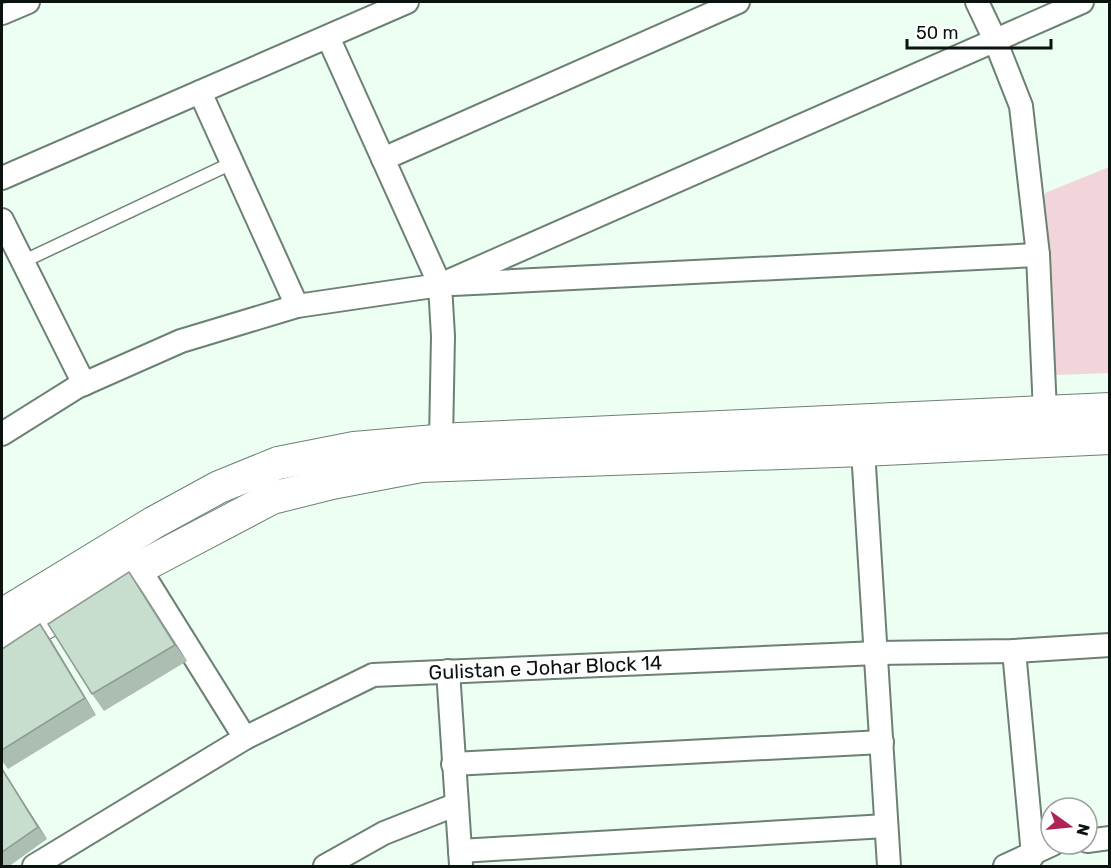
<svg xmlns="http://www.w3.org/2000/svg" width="1111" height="868" font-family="Rubik,sans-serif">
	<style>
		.green { fill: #f2d5da }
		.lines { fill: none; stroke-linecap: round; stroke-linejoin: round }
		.lane-casing { stroke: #6c8173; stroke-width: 15 }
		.street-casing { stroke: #6c8173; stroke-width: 26 }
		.secondary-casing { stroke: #6c8173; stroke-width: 34 }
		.lane { stroke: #fff; stroke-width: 12 }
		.street { stroke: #fff; stroke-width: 22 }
		.secondary { stroke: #fff; stroke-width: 32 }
		.wall { fill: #abbeb1 }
		.shaded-wall { fill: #8b9b90 }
		.building { fill: #c7ddce; stroke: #8b9b90; stroke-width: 1.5 }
		.labels { text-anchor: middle; stroke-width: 5; stroke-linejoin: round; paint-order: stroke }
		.street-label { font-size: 20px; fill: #0b130e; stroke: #fff }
	</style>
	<rect width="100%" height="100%" fill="#ecfff2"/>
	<!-- green -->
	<polygon class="green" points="1109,167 1109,373 1056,375 1040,281 1036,233 1045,193"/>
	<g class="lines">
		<!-- lane casing -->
		<g class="lane-casing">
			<polyline id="lane" points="22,262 232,163"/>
		</g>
		<!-- street casing -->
		<g class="street-casing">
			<g id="street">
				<polyline points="977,2 995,40 1021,106 1038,255 1045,412"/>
				<polyline points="2,13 28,2"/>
				<polyline points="328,37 440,285 443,336 441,440"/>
				<polyline points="200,92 297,306"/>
				<polyline points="383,159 738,2"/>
				<polyline points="2,178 407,2"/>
				<polyline points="2,220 84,384"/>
				<polyline points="453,284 1038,255"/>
				<polyline points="2,434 77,387 181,341 297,306 440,285 1082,2"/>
				<polyline points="863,450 889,866"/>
				<polyline points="139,568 245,738"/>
				<polyline points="1014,651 1033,855 1026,866"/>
				<polyline points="448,671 461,865"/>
				<polyline points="453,764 882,742"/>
				<polyline points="1087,841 1110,838"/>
				<polyline points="460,851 886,826"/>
				<path id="s1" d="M34,866l211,-128 128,-63 504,-22 137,-2 96,-6"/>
				<polyline points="325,866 384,833 455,805"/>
				<polyline points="1005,866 1053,844"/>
			</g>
		</g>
		<!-- secondary casing -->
		<g class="secondary-casing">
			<g id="secondary">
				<polyline points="2,615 153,523 219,487 278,463 354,448 459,439 1110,409"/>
				<polyline points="2,648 139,568 272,498 332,483 421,466 863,450 1110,438"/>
			</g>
		</g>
		<!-- lane -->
		<use href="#lane" class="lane"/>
		<!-- street -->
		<use href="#street" class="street"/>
		<!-- secondary -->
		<use href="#secondary" class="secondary"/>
	</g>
	<!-- wall -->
	<g class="wall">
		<polygon points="2,2 10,2 2,5"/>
		<polygon points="129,572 141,589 187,661 104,711 92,694"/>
		<polygon points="51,640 96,715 8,769 2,761 2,649"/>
		<polygon points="2,769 47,839 8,867 2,867"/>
	</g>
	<!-- shaded-wall -->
	<g class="shaded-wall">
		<polygon points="129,572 141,589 187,661 175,645"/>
		<polygon points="40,624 51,640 96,715 85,698"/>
		<polygon points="2,769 10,781 47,839 38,827"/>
	</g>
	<!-- building -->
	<g class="building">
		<polygon points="129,572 175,645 92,694 48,624"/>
		<polygon points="40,624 85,698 2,750 2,649"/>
		<polygon points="2,769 38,827 2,852"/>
	</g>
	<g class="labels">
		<!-- street labels -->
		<g class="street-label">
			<text dy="7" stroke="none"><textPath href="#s1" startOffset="562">Gulistan e Johar Block 14</textPath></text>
		</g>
	</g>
	<!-- border -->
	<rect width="1111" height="868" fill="none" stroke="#0b130e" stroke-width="6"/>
	<!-- north arrow -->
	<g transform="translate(1069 826) rotate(105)"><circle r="28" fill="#ffffff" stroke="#9da19f" stroke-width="1.5"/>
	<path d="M0-4.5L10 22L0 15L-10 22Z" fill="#b12257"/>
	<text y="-9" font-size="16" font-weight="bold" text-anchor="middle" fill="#0b130e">N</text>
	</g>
	<!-- scale -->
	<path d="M907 39v9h144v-9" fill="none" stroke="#0b130e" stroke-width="3"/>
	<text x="916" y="39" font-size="18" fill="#0b130e" stroke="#ffffff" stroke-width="4.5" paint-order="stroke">50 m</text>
</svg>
